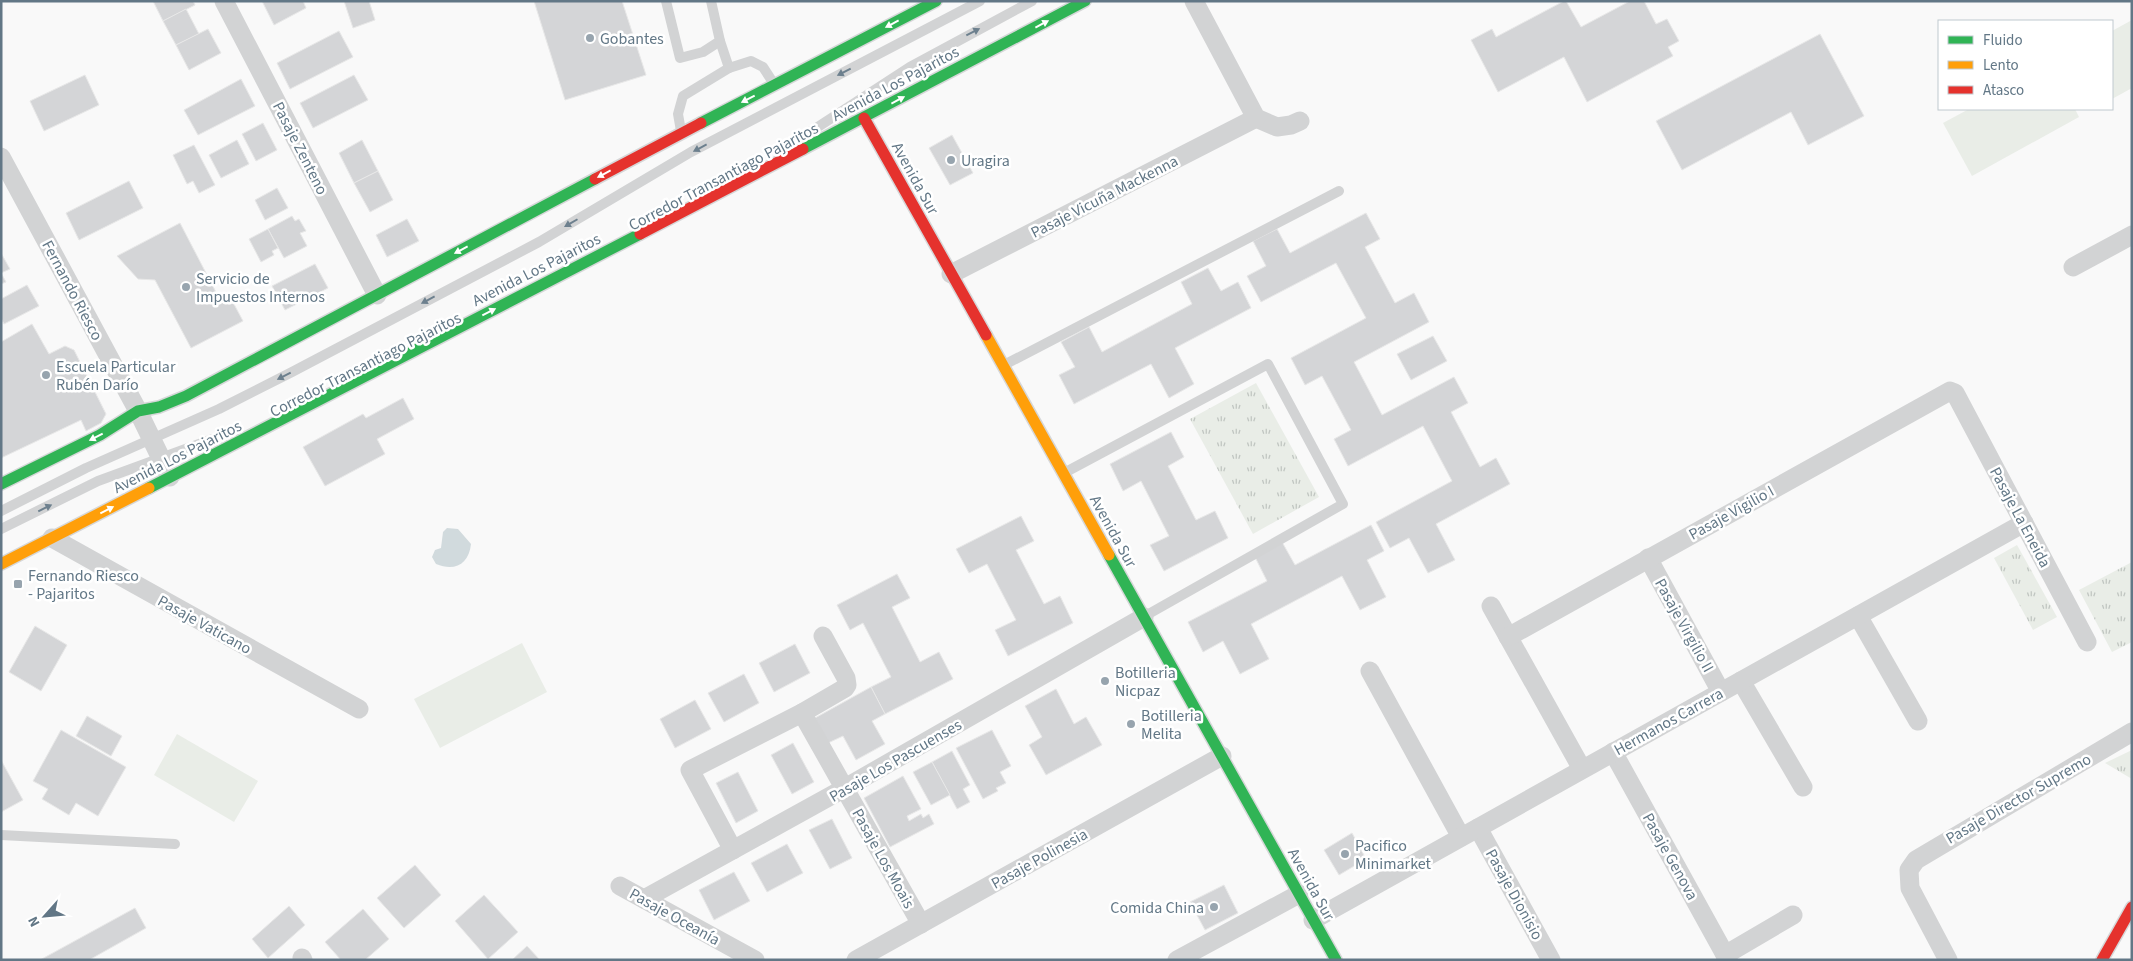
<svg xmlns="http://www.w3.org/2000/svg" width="2133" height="961" font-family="'Source Sans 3',sans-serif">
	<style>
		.grass { fill: url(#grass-tufts) }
		.park { fill: #e9ede7 }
		.water { fill: #d1dadd }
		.building { fill: #d4d5d7; stroke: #e8e8e8 }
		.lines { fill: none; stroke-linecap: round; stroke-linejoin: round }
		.fast-casing { stroke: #d6d7d8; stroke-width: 14 }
		.slow-casing { stroke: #d6d7d8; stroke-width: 14 }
		.jam-casing { stroke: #d6d7d8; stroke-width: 14 }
		.lane { stroke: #d2d3d4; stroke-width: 10 }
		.street { stroke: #d2d3d4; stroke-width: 19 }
		.fast { stroke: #30b455; stroke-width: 11 }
		.slow { stroke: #ff9f0a; stroke-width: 11 }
		.jam { stroke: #e5322d; stroke-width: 11 }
		.oneway { fill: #fff }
		.oneway2 { fill: #6d808e }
		.poi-dot { fill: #97a4ae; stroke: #fff; stroke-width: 2 }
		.labels { text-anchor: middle; stroke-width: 5; stroke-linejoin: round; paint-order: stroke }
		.poi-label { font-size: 16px; fill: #627786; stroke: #fff; text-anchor: start }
		.street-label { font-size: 16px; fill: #627786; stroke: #fff }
	</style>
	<defs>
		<pattern id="grass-tufts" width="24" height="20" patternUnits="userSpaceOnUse" patternTransform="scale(1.25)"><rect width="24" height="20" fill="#e9ede7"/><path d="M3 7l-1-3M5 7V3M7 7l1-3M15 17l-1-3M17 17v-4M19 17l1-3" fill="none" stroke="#c0c5c1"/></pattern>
	</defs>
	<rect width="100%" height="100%" fill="#f9f9f9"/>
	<!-- grass -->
	<g class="grass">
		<polygon points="1256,383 1319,497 1253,534 1190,419"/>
		<polygon points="2017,545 2057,617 2033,630 1994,558"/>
		<polygon points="2132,562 2132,642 2112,652 2079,590"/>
		<polygon points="2132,750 2132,779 2105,763"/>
	</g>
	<!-- park -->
	<g class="park">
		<polygon points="2132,20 2132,88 2112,99 2112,31"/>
		<polygon points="1969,109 2075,109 2079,117 1972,176 1943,123"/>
		<polygon points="522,643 547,692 440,748 414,699"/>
		<polygon points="177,734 258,781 234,822 154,775"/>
	</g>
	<!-- water -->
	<path class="water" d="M447,528l11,1 13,15c-2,20 -16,28 -35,20l-4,-7 3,-7 6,-2 2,-16z"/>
	<!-- building -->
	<g class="building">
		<polygon points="153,1 193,1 195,5 163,21"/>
		<polygon points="262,1 303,1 306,8 274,25"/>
		<polygon points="344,1 369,1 375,20 353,28"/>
		<polygon points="534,1 622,1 646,75 565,100"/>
		<polygon points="1564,1 1566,1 1581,27 1630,1 1644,1 1656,24 1667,19 1679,41 1668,47 1673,56 1587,102 1564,57 1498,92 1471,40 1492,29 1496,37"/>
		<polygon points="186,9 199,34 176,45 163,21"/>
		<polygon points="208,29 221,53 189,70 176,45"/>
		<polygon points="339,31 353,57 290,89 277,63"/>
		<polygon points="1820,34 1864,116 1808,145 1791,112 1682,170 1656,121"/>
		<polygon points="85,75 99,105 44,131 30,101"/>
		<polygon points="354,75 368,100 313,128 300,103"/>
		<polygon points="241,79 255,106 198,135 184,110"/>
		<polygon points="263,123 277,150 256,161 242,134"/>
		<polygon points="952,135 973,173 950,185 929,148"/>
		<polygon points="237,140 249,164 221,178 209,155"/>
		<polygon points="362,140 378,171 354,183 339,153"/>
		<polygon points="194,145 215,185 199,193 193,181 187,184 173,155"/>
		<polygon points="378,171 393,200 370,212 354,183"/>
		<polygon points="129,181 143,208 79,240 66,213"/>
		<polygon points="277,188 288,208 265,220 255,200"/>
		<polygon points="1366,213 1380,239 1365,247 1395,303 1414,293 1429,322 1354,362 1382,415 1454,377 1468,403 1451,412 1480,467 1496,458 1510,484 1436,524 1455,560 1428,573 1409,538 1390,548 1376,522 1452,481 1423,426 1348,466 1334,439 1351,430 1322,376 1305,385 1291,358 1366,318 1336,263 1261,302 1247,276 1266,266 1253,241 1277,229 1290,253"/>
		<polygon points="292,216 295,221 299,219 306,231 300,233 307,246 284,258 268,229"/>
		<polygon points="407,219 419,241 387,257 376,235"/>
		<polygon points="180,223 219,298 228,293 243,321 191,348 155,280 138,279 117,256"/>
		<polygon points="268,229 278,248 272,251 274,255 261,262 249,239"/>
		<polygon points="1,253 10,269 1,273 6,282 1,284"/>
		<polygon points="315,264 328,288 285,310 272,286"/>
		<polygon points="1208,268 1221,291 1238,282 1251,308 1175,348 1194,384 1169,398 1151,364 1074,404 1059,375 1075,367 1061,342 1089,327 1102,352 1192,304 1181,282"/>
		<polygon points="27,285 39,306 4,324 1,318 1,299"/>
		<polygon points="32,324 49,354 65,346 74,350 106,414 101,423 86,431 81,420 1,458 1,342"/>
		<polygon points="1433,336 1447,361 1411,380 1397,354"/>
		<polygon points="403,398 414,419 377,439 385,454 325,486 303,447 363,414 366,418"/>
		<polygon points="1171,432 1184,457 1168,466 1196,520 1215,511 1228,538 1164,571 1150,545 1169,536 1141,481 1123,491 1110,464"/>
		<polygon points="1021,516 1034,541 1016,550 1044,604 1060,596 1073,623 1008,656 995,630 1016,620 987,564 969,573 956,549"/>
		<polygon points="1371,525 1384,551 1367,560 1386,597 1360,610 1342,576 1251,624 1269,659 1240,674 1223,641 1203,652 1188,622 1267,581 1255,557 1282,542 1295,565"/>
		<polygon points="897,574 910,598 892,607 920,662 939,652 953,679 885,714 871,687 891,677 863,623 850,630 837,605"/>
		<polygon points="35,626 67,645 41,691 9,672"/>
		<polygon points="795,644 810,673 774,692 759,663"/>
		<polygon points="744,674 759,703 724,722 708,693"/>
		<polygon points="871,687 885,714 872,721 885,744 856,760 843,736 828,743 815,718"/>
		<polygon points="1056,689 1074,724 1086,717 1102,745 1046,775 1029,745 1042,737 1025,706"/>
		<polygon points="695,700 711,729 675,748 660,719"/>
		<polygon points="87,716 122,736 111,756 76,736"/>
		<polygon points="61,730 126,767 98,816 76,803 69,815 42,799 48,789 33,781"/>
		<polygon points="992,730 1011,766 1000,772 1006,783 996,788 998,791 983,799 956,748"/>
		<polygon points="793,743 814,782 792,794 771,755"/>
		<polygon points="952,751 970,785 963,789 970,802 957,809 932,762"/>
		<polygon points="1,760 23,800 1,812"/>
		<polygon points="932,762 950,795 931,805 913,772"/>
		<polygon points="738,772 758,811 736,823 716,783"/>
		<polygon points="903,776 921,809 907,816 909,821 921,814 923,818 929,814 934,824 890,847 864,798"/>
		<polygon points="832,819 852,858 830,869 809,830"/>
		<polygon points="1352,833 1366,859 1339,875 1324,850"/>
		<polygon points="787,844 803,873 767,892 751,863"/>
		<polygon points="415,865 441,895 404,928 377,898"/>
		<polygon points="734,872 750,901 714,920 699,890"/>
		<polygon points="1224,885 1238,913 1205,930 1190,902"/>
		<polygon points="484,895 518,932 488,959 455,921"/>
		<polygon points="289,906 305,925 268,958 252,939"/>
		<polygon points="135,908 146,928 89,960 40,960"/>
		<polygon points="363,909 389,939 365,960 341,960 325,942"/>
		<polygon points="527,946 540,960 512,960"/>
	</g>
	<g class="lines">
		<!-- fast casing -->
		<g class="fast-casing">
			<g id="fast">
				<polyline points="701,123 936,1"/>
				<polyline points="803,149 1085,1"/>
				<polyline points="1,484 100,435 138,411 159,407 186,396 595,179"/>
				<polyline points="149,488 640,234"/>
				<polyline points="1109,555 1336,960"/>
			</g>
		</g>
		<!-- slow casing -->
		<g class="slow-casing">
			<g id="slow">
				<polyline points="986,335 1109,555"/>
				<polyline points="1,564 149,488"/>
			</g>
		</g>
		<!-- jam casing -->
		<g class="jam-casing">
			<g id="jam">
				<polyline points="864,118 986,335"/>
				<polyline points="595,179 701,123"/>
				<polyline points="640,234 803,149"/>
				<polyline points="2102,960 2132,907"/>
			</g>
		</g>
		<!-- lane -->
		<g class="lane">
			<polyline points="666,1 680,58 703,52 720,41 711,1"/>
			<polyline points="729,68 751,61 763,67 774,84"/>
			<polyline points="681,131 678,114 683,96 729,68 720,41"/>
			<polyline points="807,134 910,67 1032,1"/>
			<polyline points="1004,365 1339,191"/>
			<polyline points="1064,473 1268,364 1343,504 1145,616"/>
			<polyline points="1,511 86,468 219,409 292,372 539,242 691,152 980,1"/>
			<polyline points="1,529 98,481 221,436"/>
			<polyline points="1,835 175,844"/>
		</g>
		<!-- street -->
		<g class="street">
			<polyline points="224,1 377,295"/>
			<polyline points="1194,1 1256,118 1277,127 1291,125 1300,121"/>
			<polyline points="1,157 138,411 170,477"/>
			<polyline points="2073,267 2132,235"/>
			<polyline points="951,274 1256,118"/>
			<polyline points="52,538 359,709"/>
			<polyline points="1648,558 1721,692"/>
			<polyline points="1491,606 1582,769"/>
			<polyline points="1858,616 1918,721"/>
			<polyline points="1508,637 1950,391 1955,393 2087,642"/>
			<polyline points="1370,671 1461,837"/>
			<polyline points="1741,681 1803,787"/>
			<polyline points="802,713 921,924"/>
			<polyline points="1613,752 1728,960"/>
			<polyline points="1478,828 1551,960"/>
			<polyline points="733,850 690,770 802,713 845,688 847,685 846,678 823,636"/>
			<polyline points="620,886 755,960"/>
			<polyline points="644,899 845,788 1144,617"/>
			<polyline points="1313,920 2024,523"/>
			<polyline points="1725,955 1793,915"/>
			<polyline points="302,958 303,960"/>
			<polyline points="856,960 1222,756"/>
			<polyline points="1177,960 1299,894"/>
			<polyline points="1948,960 1910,888 1909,870 1916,860 2132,732"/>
		</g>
		<!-- fast -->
		<use href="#fast" class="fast"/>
		<!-- slow -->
		<use href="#slow" class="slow"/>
		<!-- jam -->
		<use href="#jam" class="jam"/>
	</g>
	<!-- one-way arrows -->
	<defs><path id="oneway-solid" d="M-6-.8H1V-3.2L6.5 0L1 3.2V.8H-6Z" transform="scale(1.25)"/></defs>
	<g class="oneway">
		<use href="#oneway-solid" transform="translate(892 24) rotate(152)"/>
		<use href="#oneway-solid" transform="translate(1042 24) rotate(-28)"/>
		<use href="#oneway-solid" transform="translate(748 99) rotate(153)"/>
		<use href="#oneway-solid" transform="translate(898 100) rotate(-28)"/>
		<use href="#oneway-solid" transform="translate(604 174) rotate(152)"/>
		<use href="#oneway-solid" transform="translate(461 250) rotate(152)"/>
		<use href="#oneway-solid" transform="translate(489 312) rotate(-27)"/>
		<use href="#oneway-solid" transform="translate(96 437) rotate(153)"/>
		<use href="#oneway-solid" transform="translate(107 510) rotate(-27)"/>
	</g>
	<g class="oneway2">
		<use href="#oneway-solid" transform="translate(973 32) rotate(-27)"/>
		<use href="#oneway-solid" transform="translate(844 72) rotate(153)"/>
		<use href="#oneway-solid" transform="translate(700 148) rotate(152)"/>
		<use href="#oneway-solid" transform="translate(571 223) rotate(150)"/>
		<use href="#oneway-solid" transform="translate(428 300) rotate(152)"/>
		<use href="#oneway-solid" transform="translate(284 376) rotate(153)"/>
		<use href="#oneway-solid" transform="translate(45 508) rotate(-26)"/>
	</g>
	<!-- markers -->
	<g class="poi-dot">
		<circle cx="590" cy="38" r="5"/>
		<circle cx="951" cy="160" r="5"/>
		<circle cx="186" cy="287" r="5"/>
		<circle cx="46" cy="375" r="5"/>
		<rect x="13" y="579" width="10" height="10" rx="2.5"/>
		<circle cx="1105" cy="681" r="5"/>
		<circle cx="1131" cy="724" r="5"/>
		<circle cx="1345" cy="854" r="5"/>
		<circle cx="1214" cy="907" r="5"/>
	</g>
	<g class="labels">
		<!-- poi labels -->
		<g class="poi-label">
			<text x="600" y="44">Gobantes</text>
			<text x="961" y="166">Uragira</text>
			<text x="196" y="284">Servicio de<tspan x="196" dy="18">Impuestos Internos</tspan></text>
			<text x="56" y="372">Escuela Particular<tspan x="56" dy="18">Rubén Darío</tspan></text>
			<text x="28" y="581">Fernando Riesco<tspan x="28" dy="18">- Pajaritos</tspan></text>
			<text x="1115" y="678">Botilleria<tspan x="1115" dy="18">Nicpaz</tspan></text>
			<text x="1141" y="721">Botilleria<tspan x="1141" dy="18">Melita</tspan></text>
			<text x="1355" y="851">Pacifico<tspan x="1355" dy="18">Minimarket</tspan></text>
			<text x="1204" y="913" text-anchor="end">Comida China</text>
		</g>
		<!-- street labels -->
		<g class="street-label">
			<text transform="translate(895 83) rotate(-28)" y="6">Avenida Los Pajaritos</text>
			<text transform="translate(301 148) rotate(63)" y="6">Pasaje Zenteno</text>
			<text transform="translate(723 176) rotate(-28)" y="6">Corredor Transantiago Pajaritos</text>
			<text transform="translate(916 178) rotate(61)" y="6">Avenida Sur</text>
			<text transform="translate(1104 196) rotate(-27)" y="6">Pasaje Vicuña Mackenna</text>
			<text transform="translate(536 269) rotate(-27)" y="6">Avenida Los Pajaritos</text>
			<text transform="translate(73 290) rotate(62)" y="6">Fernando Riesco</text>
			<text transform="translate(365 364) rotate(-27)" y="6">Corredor Transantiago Pajaritos</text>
			<text transform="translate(177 456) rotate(-27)" y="6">Avenida Los Pajaritos</text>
			<text transform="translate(1731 512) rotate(-29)" y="6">Pasaje Vigilio I</text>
			<text transform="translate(2021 517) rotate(62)" y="6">Pasaje La Eneida</text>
			<text transform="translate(1114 531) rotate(61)" y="6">Avenida Sur</text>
			<text transform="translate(205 624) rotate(29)" y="6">Pasaje Vaticano</text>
			<text transform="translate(1685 625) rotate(61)" y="6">Pasaje Virgilio II</text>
			<text transform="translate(1668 721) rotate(-29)" y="6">Hermanos Carrera</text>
			<text transform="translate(895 760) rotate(-30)" y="6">Pasaje Los Pascuenses</text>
			<text transform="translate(2018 798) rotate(-30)" y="6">Pasaje Director Supremo</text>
			<text transform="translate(1671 856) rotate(61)" y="6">Pasaje Genova</text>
			<text transform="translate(884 858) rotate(61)" y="6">Pasaje Los Moais</text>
			<text transform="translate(1039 858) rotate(-29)" y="6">Pasaje Polinesia</text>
			<text transform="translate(1312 884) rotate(61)" y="6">Avenida Sur</text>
			<text transform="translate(1515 894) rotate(61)" y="6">Pasaje Dionisio</text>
			<text transform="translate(675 916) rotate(29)" y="6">Pasaje Oceanía</text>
		</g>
	</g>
	<!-- border -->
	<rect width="2133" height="961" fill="none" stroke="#627786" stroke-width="5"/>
	<!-- legend -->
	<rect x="1938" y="20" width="175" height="90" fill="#ffffff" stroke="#c0c9cf"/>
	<rect x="1948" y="36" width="25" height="8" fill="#30b455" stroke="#c0c9cf"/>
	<text x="1983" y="45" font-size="15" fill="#627786">Fluido</text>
	<rect x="1948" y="61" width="25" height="8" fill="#ff9f0a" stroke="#c0c9cf"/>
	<text x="1983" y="70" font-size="15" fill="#627786">Lento</text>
	<rect x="1948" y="86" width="25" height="8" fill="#e5322d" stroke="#c0c9cf"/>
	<text x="1983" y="95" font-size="15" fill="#627786">Atasco</text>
	<!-- north arrow -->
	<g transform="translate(45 916) rotate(243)" stroke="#ffffff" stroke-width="4" paint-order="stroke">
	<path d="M0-4L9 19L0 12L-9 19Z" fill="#627786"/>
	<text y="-8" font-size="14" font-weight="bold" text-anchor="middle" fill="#627786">N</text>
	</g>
</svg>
